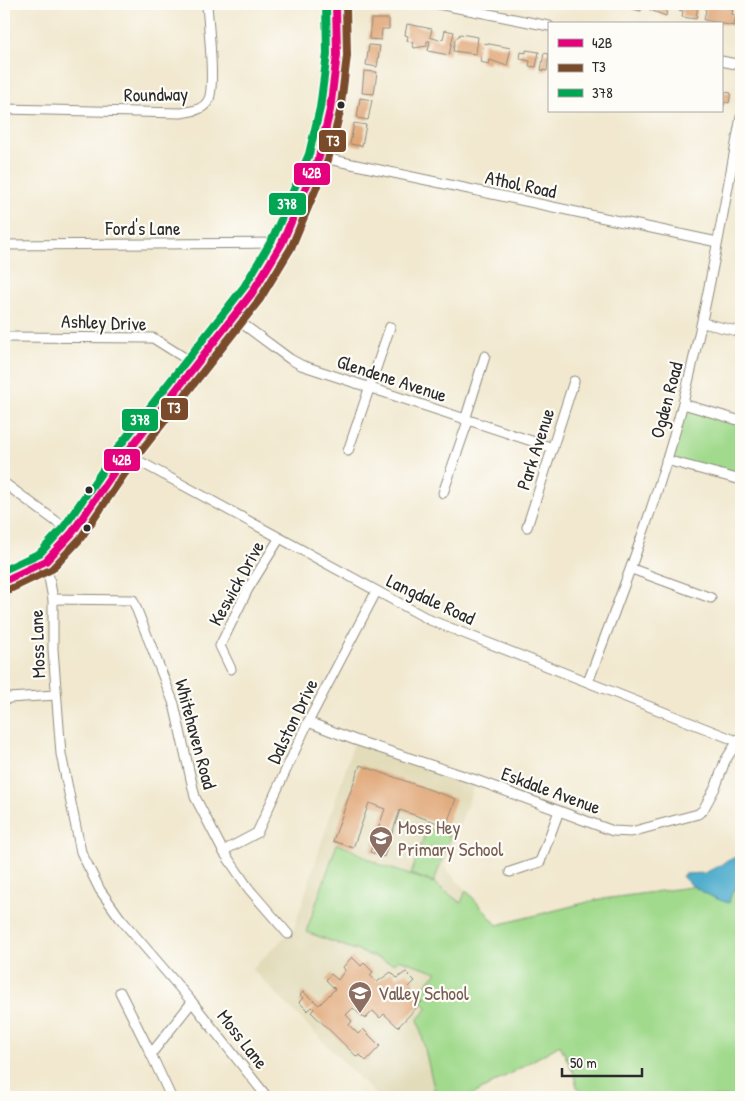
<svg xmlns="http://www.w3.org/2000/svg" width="745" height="1101" font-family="'Patrick Hand',sans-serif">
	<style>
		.built { fill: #e2dcba }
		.green { fill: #a1da8d; stroke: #66825c }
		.water { fill: #4fadcd; stroke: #3d6c7c }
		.building { fill: #e1a879 }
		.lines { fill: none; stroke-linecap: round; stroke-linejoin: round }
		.minor-casing { stroke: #8e8a7d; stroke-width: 11 }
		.secondary-casing { stroke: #8e8a7d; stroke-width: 13 }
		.minor { stroke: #fff; stroke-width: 9 }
		.secondary { stroke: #fff; stroke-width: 11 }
		.bus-1-casing { stroke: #fdfcf7; stroke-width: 11 }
		.bus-2-casing { stroke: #fdfcf7; stroke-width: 11 }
		.bus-3-casing { stroke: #fdfcf7; stroke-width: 11 }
		.bus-1 { stroke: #e5007d; stroke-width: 8 }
		.bus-2 { stroke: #7a4b2a; stroke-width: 8 }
		.bus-3 { stroke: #00a651; stroke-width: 8 }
		.bus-dot { fill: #2b2b2b; stroke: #fdfcf7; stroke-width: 2 }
		.labels { text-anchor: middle; stroke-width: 4.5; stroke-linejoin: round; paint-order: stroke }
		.street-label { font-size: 19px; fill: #2b2b2b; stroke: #fdfcf7 }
		.education-label { font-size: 19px; fill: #785e54; stroke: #fdfcf7; text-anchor: start }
		.line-badge { stroke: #fdfcf7; stroke-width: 2 }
		.badge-label { font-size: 14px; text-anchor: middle; font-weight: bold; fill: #fff }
	</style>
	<rect width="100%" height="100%" fill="#fdfcf7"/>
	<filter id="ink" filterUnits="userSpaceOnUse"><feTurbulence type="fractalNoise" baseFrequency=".02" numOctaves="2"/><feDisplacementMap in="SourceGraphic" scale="10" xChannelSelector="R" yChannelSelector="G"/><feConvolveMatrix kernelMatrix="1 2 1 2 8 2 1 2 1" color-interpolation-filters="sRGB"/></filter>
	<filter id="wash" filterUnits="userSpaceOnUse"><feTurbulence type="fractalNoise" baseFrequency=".0096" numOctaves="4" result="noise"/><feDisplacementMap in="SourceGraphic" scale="20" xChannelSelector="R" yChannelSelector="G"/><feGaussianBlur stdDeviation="1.12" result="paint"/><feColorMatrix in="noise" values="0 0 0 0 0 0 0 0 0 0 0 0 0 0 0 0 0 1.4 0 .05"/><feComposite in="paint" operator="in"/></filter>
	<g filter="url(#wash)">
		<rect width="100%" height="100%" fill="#f1e8cf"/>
		<!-- built -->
		<polygon class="built" points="355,740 476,780 444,867 466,890 437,972 429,1008 418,1019 436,1097 385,1097 374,1093 252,969 294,928"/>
		<!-- green -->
		<g class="green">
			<polygon points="683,404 741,421 741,480 666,460"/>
			<polygon points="427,828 450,836 434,882 411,874"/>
			<polygon points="337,844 350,849 380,865 434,883 461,903 466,890 497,925 596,900 734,881 741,876 741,1097 590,1097 577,1087 574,1074 560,1045 469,1097 436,1097 418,1019 428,1008 415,996 437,972 398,959 394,964 306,932"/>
		</g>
		<!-- water -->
		<path class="water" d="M741,854v29l-9,9 -3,11c-13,-3 -39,-16 -47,-27l2,-2 21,-1z"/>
		<g id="blocks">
			<!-- building -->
			<g class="building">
				<polygon points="630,4 642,4 641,11 629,8"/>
				<polygon points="652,4 668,4 666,16 650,10"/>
				<polygon points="680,4 698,4 696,19 682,17 683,11 678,10"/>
				<polygon points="707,4 724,4 723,7 733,9 732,14 736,16 734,26 704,20"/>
				<polygon points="371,19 389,19 389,29 382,29 381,40 369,39"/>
				<polygon points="407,24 432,29 430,37 439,40 443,39 445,30 454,32 449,55 428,51 430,41 427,41 427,46 414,48 412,42 407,41 408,36 405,35"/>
				<polygon points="460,34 478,37 476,54 453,51 455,40"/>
				<polygon points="484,43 511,48 507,66 490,60 489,64 480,62"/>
				<polygon points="369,45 380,46 377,67 366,65"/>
				<polygon points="526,50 539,52 536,67 529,66 530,61 520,59 521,52 526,53"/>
				<polygon points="544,53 549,54 547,71 541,70"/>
				<polygon points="364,71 377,72 374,94 362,93"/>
				<polygon points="721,91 731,93 729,103 725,102 723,107 721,107"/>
				<polygon points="360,98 372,100 368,120 357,118"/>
				<polygon points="354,123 366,125 362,146 350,144"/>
				<polygon points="360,765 456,799 446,826 400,810 384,857 370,852 385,809 369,803 353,848 333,841"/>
				<polygon points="352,957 361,966 364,963 373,972 370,975 377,982 391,972 397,978 406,972 415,981 408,988 422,1002 398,1027 384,1014 380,1018 373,1011 365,1019 353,1008 346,1015 352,1021 349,1025 358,1034 363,1029 380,1046 366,1061 360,1055 357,1057 311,1012 314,1009 312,1007 308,1011 299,1002 303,998 300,995 303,992 319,1005 335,989 326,980 331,974 338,980 345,970 343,967"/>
			</g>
		</g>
	</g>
	<g filter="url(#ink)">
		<use href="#blocks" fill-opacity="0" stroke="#8e8a7d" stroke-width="1"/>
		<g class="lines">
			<!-- minor casing -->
			<g class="minor-casing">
				<g id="minor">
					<polyline points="438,4 549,26"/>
					<polyline points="721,61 741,65"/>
					<path d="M4,109l177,4c10,-2 21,-2 27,-12 8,-12 0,-79 -1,-97"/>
					<polyline points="319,157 717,242"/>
					<polyline points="4,245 282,243"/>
					<polyline points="232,316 290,359 301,365 553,448"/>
					<polyline points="703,323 741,332"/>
					<polyline points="4,337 153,338 196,365"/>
					<polyline points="683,404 741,421"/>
					<polyline points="465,420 485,356"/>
					<polyline points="348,451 390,327"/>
					<polyline points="126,454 430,620 737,741"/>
					<polyline points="666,460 741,480"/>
					<polyline points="4,483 72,533"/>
					<polyline points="443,493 468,421"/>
					<polyline points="527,527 574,381"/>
					<polyline points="46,561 53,599 53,649 61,754 81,852 100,890 120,918 192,1002 267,1097"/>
					<polyline points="632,569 711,598"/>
					<polyline points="53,599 133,600 174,704 195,797 223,851 249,889 288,934"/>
					<polyline points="231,669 220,646 248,589 279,539"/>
					<path d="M588,682c35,-92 70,-184 95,-279 24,-95 40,-191 58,-286"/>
					<polyline points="4,701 9,698 56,695"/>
					<polyline points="308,722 355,740 476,780 613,831 631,832 698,814 703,810 716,786 725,761 741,736"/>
					<polyline points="223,851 257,833 308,722 376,592"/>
					<polyline points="510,872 540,862 559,811"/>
					<polyline points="120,992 151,1054 192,1002"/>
					<polyline points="151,1054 171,1097"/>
				</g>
			</g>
			<!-- secondary casing -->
			<g class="secondary-casing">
				<polyline id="secondary" points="4,581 46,561 72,533 126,454 252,293 282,243 319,157 330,110 337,55 336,4"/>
			</g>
			<!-- minor -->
			<use href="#minor" class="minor"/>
			<!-- secondary -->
			<use href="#secondary" class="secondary"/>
			<!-- bus-1 casing -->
			<g class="bus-1-casing">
				<polyline id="bus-1" points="4,581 46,561 72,533 126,454 252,293 282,243 319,157 330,110 337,55 336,4"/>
			</g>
			<!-- bus-2 casing -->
			<g class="bus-2-casing">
				<polyline id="bus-2" points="8,590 52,569 80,539 134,460 260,299 291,248 328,160 340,112 347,56 346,4"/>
			</g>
			<!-- bus-3 casing -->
			<g class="bus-3-casing">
				<polyline id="bus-3" points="4,570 40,553 64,527 118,448 244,287 273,238 309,154 320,108 327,54 326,4"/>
			</g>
			<!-- bus-1 -->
			<use href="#bus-1" class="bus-1"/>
			<!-- bus-2 -->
			<use href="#bus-2" class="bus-2"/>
			<!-- bus-3 -->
			<use href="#bus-3" class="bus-3"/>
		</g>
	</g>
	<!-- icons -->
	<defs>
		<g id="school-pin" transform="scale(1.25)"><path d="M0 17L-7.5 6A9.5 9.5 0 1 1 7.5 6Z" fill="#8d6e63" stroke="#fdfcf7"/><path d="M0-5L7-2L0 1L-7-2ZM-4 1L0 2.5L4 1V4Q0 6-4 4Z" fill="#fff"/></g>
	</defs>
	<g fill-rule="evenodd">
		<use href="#school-pin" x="381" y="838"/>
		<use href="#school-pin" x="360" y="993"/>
	</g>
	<!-- markers -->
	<g class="bus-dot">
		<circle cx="341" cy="105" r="4.5"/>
		<circle cx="89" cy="490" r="4.5"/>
		<circle cx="87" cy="528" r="4.5"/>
	</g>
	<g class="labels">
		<!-- street labels -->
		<g class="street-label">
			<text transform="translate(156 94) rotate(-1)" y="7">Roundway</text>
			<text transform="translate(521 184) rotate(12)" y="7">Athol Road</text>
			<text x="143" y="235">Ford's Lane</text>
			<text transform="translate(104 322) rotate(2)" y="7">Ashley Drive</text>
			<text transform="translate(392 378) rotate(18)" y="7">Glendene Avenue</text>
			<text transform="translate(666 400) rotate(-75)" y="7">Ogden Road</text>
			<text transform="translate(535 449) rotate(-72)" y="7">Park Avenue</text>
			<text transform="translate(236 583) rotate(-61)" y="7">Keswick Drive</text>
			<text transform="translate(431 599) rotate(25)" y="7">Langdale Road</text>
			<text transform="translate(37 644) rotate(-92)" y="7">Moss Lane</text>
			<text transform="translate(292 721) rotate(-64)" y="7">Dalston Drive</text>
			<text transform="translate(196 734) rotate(75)" y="7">Whitehaven Road</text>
			<text transform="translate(551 790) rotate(20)" y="7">Eskdale Avenue</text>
			<text transform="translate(243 1039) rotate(52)" y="7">Moss Lane</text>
		</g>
		<!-- education labels -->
		<g class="education-label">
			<text x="398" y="834">Moss Hey<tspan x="398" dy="22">Primary School</tspan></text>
			<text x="378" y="1000">Valley School</text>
		</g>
	</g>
	<g class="line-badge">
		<rect x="318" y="129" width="29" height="24" rx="5" fill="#7a4b2a"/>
		<rect x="293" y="162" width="38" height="24" rx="5" fill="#e5007d"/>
		<rect x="268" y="192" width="39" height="24" rx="5" fill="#00a651"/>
		<rect x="160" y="397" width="29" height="24" rx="5" fill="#7a4b2a"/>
		<rect x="121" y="408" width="38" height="24" rx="5" fill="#00a651"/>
		<rect x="103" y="448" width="38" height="24" rx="5" fill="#e5007d"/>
	</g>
	<g class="badge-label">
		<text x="333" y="146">T3</text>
		<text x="312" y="178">42B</text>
		<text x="287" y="209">378</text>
		<text x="174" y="413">T3</text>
		<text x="140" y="425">378</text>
		<text x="122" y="465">42B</text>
	</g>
	<!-- margin -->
	<rect width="745" height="1101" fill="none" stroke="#fdfcf7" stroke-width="20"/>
	<!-- legend -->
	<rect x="548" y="22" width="175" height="90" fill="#fdfcf7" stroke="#a9a8a5"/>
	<rect x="558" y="39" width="25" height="8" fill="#e5007d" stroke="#a9a8a5"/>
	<text x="592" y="48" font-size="15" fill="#2b2b2b">42B</text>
	<rect x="558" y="64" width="25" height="8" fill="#7a4b2a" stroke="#a9a8a5"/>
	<text x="592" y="72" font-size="15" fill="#2b2b2b">T3</text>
	<rect x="558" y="89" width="25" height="8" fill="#00a651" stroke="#a9a8a5"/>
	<text x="592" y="98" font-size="15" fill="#2b2b2b">378</text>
	<!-- scale -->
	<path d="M562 1068v8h80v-8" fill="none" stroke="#2b2b2b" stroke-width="2.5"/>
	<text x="570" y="1068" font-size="15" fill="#2b2b2b" stroke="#fdfcf7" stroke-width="4" paint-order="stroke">50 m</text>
</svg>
